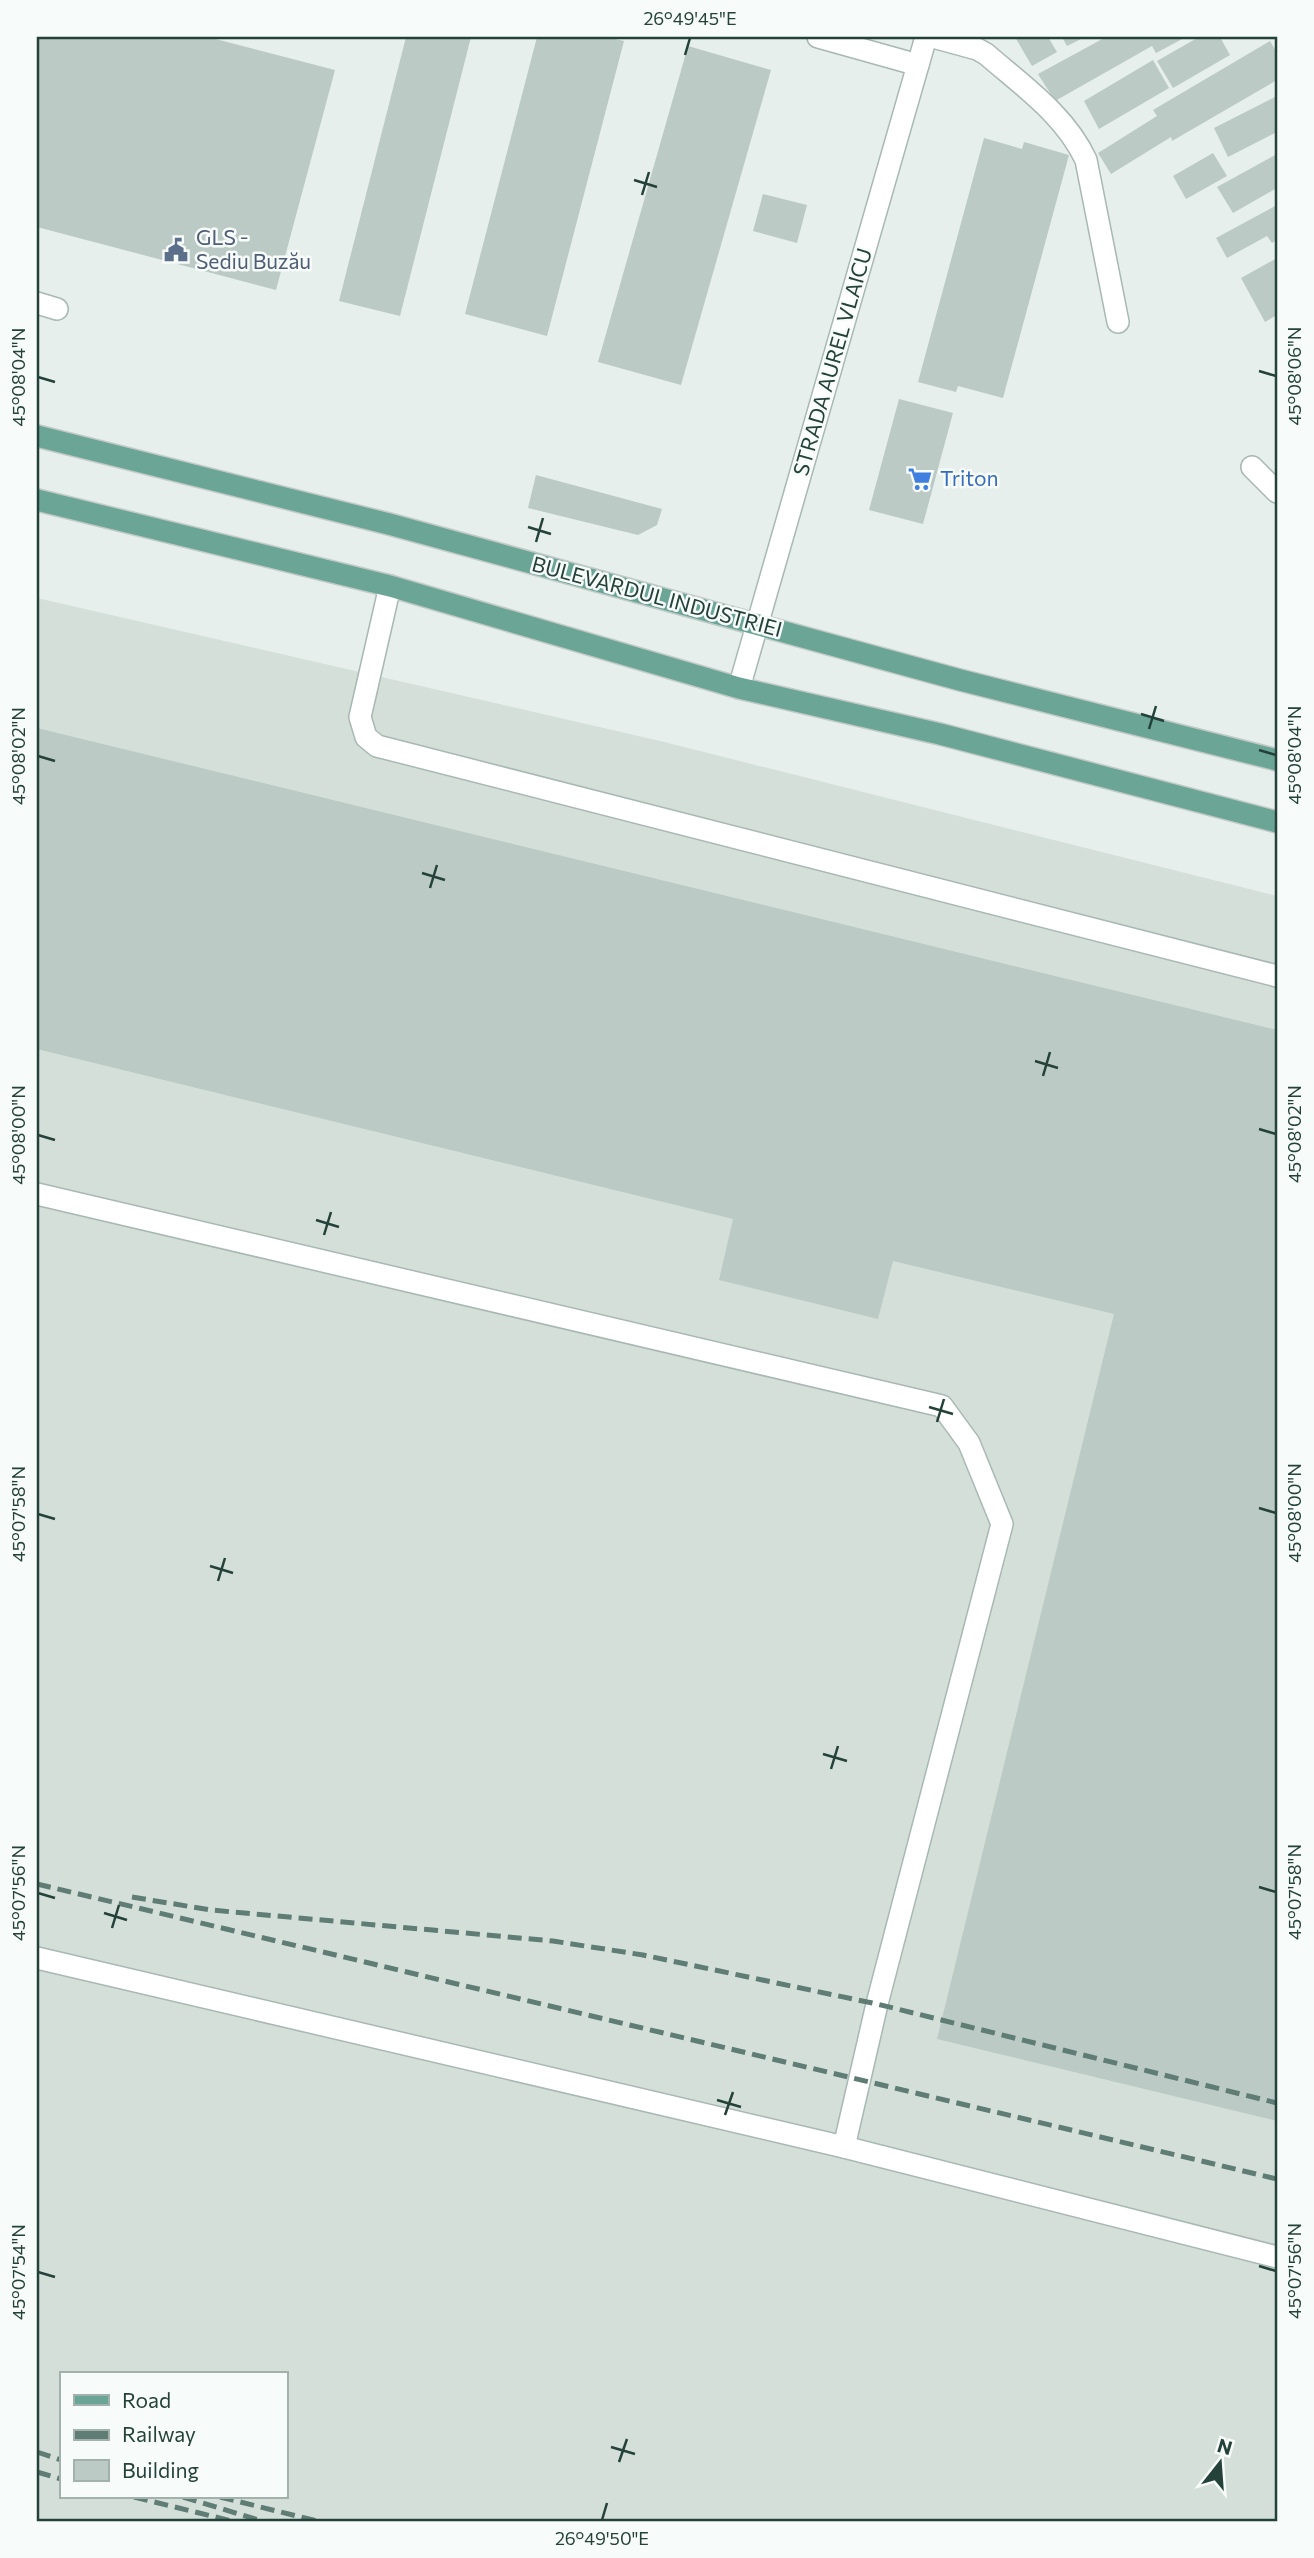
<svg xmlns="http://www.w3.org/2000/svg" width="1314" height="2558" font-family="Commissioner,sans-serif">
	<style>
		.built { fill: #d4dfda; fill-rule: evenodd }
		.building { fill: #bbcac4 }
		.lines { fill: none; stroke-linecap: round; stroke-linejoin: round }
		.minor-casing { stroke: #a8b8b2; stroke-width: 24 }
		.major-casing { stroke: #c2cac8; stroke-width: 24 }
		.minor { stroke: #fff; stroke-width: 21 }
		.major { stroke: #6aa596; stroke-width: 21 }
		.rail { stroke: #5f7d75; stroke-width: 5; stroke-dasharray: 14 7; stroke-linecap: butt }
		.ticks { fill: none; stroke: #24423a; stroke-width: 2.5 }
		.labels { text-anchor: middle; stroke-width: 5; stroke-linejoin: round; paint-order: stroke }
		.service-label { font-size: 21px; fill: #4e5e75; stroke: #f7fbf9; text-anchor: start }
		.street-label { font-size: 21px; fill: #24423a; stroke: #f7fbf9 }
		.shop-label { font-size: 21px; fill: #366cbe; stroke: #f7fbf9; text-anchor: start }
		.neatline { fill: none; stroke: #24423a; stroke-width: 2.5 }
		.ticks-label { font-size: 18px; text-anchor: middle; fill: #24423a }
	</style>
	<rect width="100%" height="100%" fill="#e6efeb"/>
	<!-- built -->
	<path class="built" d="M37,598l623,143 617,155v1625h-1240zM61,2374h224v123h-224z"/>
	<!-- building -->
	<g class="building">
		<polygon points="37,37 208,37 335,70 276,290 37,227"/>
		<polygon points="406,37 471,37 400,316 339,301"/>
		<polygon points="537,37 606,37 624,41 547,336 465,314"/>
		<polygon points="1015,37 1048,37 1057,52 1032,66"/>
		<polygon points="1062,37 1085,37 1067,46"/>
		<polygon points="1106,37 1186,37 1156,53 1152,46 1055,101 1038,74"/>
		<polygon points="1199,37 1220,37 1230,55 1173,88 1157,61"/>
		<polygon points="1270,41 1277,53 1277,80 1172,141 1171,137 1111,174 1098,153 1157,116 1153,110"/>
		<polygon points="688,46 771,70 681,385 598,362"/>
		<polygon points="1153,60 1169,88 1099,129 1084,101"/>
		<polygon points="1277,96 1277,132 1228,157 1214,128"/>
		<polygon points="984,138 1022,149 1024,142 1069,155 1003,398 958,386 956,392 918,382"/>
		<polygon points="1213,153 1227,176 1186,199 1173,176"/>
		<polygon points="1277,154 1277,188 1233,213 1217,187"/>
		<polygon points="763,194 807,205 797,243 753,231"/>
		<polygon points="1277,205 1277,240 1272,243 1267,236 1227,258 1216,238"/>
		<polygon points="1277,258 1277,315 1265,322 1241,278"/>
		<polygon points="899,399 953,413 923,524 869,510"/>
		<polygon points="536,475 662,509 657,525 638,535 528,508"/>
		<polygon points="37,728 1277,1030 1277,2121 937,2039 1114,1314 893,1261 878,1319 719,1280 733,1219 37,1049"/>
	</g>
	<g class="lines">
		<!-- minor casing -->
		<g class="minor-casing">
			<g id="minor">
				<polyline points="818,37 918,65"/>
				<path d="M933,37l44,12 9,5c37,32 79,61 100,106l32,162"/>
				<polyline points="37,303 57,309"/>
				<polyline points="1252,467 1277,492"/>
				<polyline points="390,586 360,717 366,737 377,746 1277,976"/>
				<polyline points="739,688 926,37"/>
				<polyline points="37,1194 942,1406 969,1443 1002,1524 877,2004 844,2147"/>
				<polyline points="37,1958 844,2147 1277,2257"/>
			</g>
		</g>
		<!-- major casing -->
		<g class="major-casing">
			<g id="major">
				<polyline points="37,436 389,524 960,680 1277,760"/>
				<polyline points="37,500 390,586 739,688 940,734 1277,822"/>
			</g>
		</g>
		<!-- minor -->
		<use href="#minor" class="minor"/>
		<!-- major -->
		<use href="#major" class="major"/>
		<!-- rail -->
		<g class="rail">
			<polyline points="37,1884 1277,2179"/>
			<polyline points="132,1897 211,1910 553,1941 643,1955 877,2004 1277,2103"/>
			<polyline points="37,2452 61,2460"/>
			<polyline points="37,2472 61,2479"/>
			<polyline points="134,2497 232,2521"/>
			<polyline points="183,2497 262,2521"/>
			<polyline points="220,2497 317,2521"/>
		</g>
	</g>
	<!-- ticks -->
	<path class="ticks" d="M685,55l5,-17M634,180l23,7M642,195l7,-23M1259,371l17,5M38,377l17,5M528,527l23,7M536,542l7,-24M1141,714l23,7M1149,729l7,-23M1259,750l17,5M38,756l17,5M422,873l23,7M430,888l7,-23M1035,1061l23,7M1043,1076l7,-24M1259,1129l17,5M38,1135l17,5M316,1220l23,7M324,1235l7,-23M929,1407l24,7M937,1422l7,-23M1259,1508l17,5M38,1514l17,5M210,1566l23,7M218,1581l7,-23M823,1754l24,7M831,1769l7,-23M1259,1887l17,5M38,1893l17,5M104,1913l23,7M112,1928l7,-23M717,2100l24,7M725,2115l8,-23M1259,2266l17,5M38,2272l17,5M611,2447l24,7M619,2462l8,-23M602,2520l5,-17"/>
	<!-- icons -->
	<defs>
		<g id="civic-bare" transform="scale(1.89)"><path d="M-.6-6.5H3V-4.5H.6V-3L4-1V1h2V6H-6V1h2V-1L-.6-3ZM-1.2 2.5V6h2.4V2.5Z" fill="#5c6f8a" stroke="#f7fbf9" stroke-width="2.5" paint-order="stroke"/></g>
		<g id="supermarket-bare" transform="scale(1.89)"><path d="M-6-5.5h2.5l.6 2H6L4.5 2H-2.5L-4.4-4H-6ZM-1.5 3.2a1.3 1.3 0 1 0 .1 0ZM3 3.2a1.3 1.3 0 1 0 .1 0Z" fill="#3f7fe0" stroke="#f7fbf9" stroke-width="2.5" paint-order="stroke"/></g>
	</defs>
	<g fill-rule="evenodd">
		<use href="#civic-bare" x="176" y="250"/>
		<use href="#supermarket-bare" x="920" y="479"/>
	</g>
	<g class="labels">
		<!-- service labels -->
		<g class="service-label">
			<text x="196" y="245">GLS -<tspan x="196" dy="24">Sediu Buzău</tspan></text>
		</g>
		<!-- street labels -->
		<g class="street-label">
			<text transform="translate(833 362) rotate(-74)" y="7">STRADA AUREL VLAICU</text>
			<text transform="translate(657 597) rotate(15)" y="7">BULEVARDUL INDUSTRIEI</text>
		</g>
		<!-- shop labels -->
		<g class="shop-label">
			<text x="940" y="486">Triton</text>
		</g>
	</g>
	<!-- border -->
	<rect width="1314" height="2558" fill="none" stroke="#f7fbf9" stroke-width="77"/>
	<!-- legend -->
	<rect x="60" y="2372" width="228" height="126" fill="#f7fbf9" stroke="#a3b1ad" stroke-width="2"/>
	<rect x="74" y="2395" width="35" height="10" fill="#6aa596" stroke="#a3b1ad" stroke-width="2"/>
	<text x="122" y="2408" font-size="21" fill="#24423a">Road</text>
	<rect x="74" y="2430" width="35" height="10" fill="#5f7d75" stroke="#a3b1ad" stroke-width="2"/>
	<text x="122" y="2442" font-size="21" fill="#24423a">Railway</text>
	<rect x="74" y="2460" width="35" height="21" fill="#bbcac4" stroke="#a3b1ad" stroke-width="2"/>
	<text x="122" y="2478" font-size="21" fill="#24423a">Building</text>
	<!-- north arrow -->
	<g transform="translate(1220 2463) rotate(17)" stroke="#f7fbf9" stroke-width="5" paint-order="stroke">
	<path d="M0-5L12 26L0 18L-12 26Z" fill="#24423a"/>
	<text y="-10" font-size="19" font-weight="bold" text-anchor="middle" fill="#24423a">N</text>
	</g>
	<rect x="38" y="38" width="1238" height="2482" class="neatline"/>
	<g class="ticks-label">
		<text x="690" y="25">26°49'45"E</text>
		<text transform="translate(1295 376) rotate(-90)" y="6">45°08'06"N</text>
		<text transform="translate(19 377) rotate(-90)" y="6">45°08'04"N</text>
		<text transform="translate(1295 755) rotate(-90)" y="6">45°08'04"N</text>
		<text transform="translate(19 756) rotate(-90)" y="6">45°08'02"N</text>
		<text transform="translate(1295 1134) rotate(-90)" y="6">45°08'02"N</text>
		<text transform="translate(19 1135) rotate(-90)" y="6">45°08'00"N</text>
		<text transform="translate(1295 1513) rotate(-90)" y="6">45°08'00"N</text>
		<text transform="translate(19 1514) rotate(-90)" y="6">45°07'58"N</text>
		<text transform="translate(1295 1892) rotate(-90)" y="6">45°07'58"N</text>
		<text transform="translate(19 1893) rotate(-90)" y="6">45°07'56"N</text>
		<text transform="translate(1295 2271) rotate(-90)" y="6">45°07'56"N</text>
		<text transform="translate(19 2272) rotate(-90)" y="6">45°07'54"N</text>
		<text x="602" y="2545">26°49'50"E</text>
	</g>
</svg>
